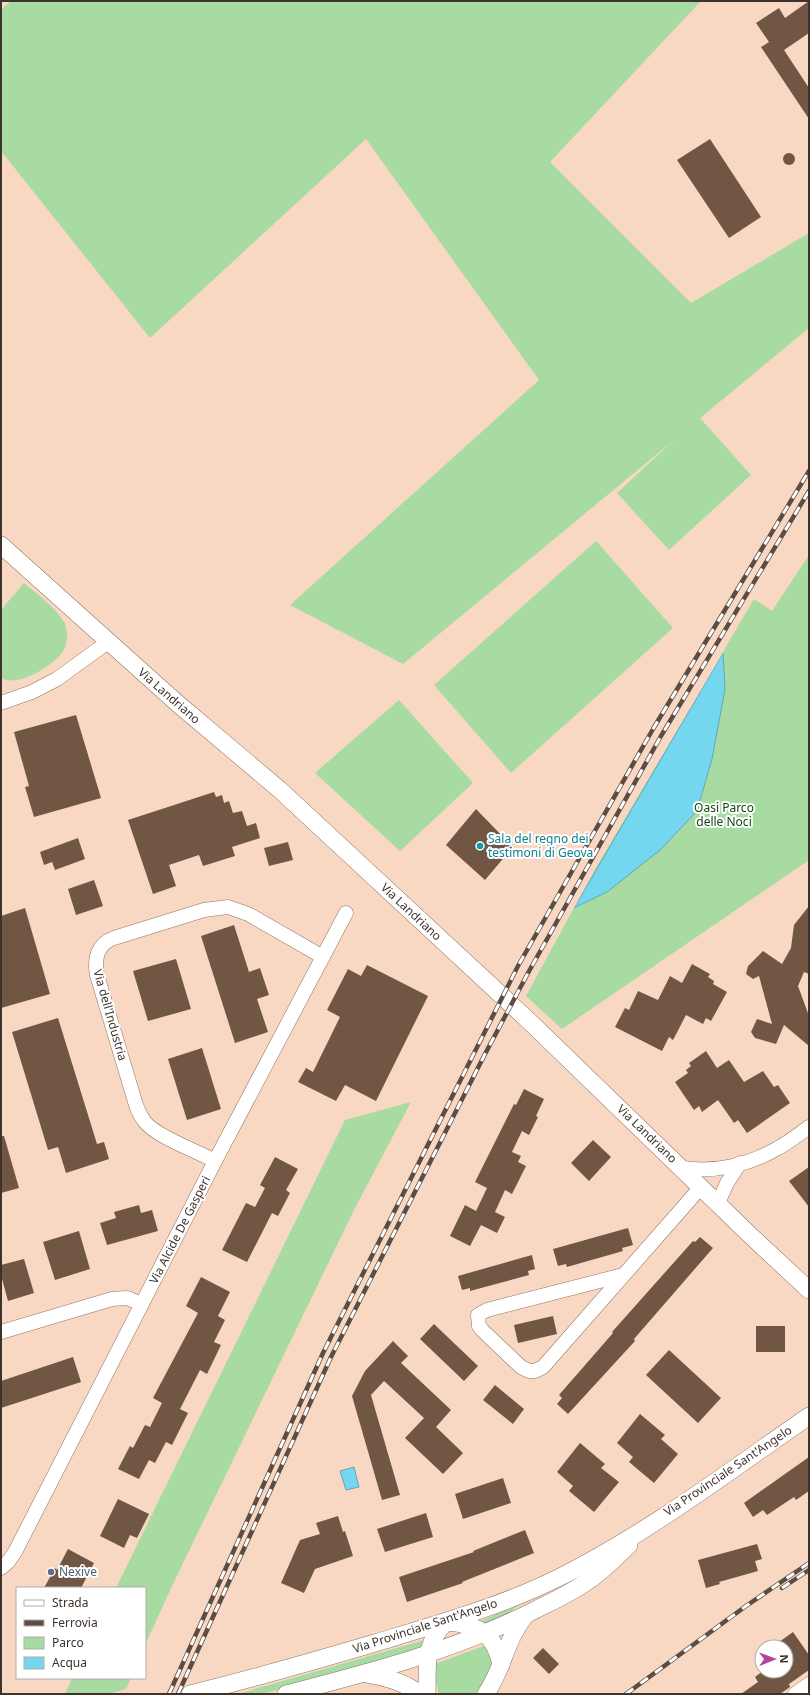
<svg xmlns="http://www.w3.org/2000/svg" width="810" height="1695" font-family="'Noto Sans',sans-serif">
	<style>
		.green { fill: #a7dba1 }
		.water { fill: #75d7ef; stroke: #65a6b4 }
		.pier { fill: #f8d8c3 }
		.building { fill: #715644 }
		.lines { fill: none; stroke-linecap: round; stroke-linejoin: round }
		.minor-casing { stroke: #917461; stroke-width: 15 }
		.tertiary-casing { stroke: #917461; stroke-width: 18 }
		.minor { stroke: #fff; stroke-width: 14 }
		.tertiary { stroke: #fff; stroke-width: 17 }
		.rail-casing { stroke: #5c4c42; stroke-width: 4.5 }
		.rail { stroke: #fff; stroke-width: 3; stroke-dasharray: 9; stroke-linecap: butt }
		.culture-dot { fill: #0f9aa8; stroke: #fff; stroke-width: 1.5 }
		.service-dot { fill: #5c6f8a; stroke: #fff; stroke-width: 1.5 }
		.labels { text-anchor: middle; stroke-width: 4; stroke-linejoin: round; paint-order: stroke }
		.street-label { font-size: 12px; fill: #3f322a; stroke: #fff }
		.park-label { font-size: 12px; fill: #11460c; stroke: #fff }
		.culture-label { font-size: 12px; fill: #0d838f; stroke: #fff; text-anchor: start }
		.service-label { font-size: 12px; fill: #4e5e75; stroke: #fff; text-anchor: start }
	</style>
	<rect width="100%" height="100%" fill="#f8d8c3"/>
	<!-- green -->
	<g class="green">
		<polygon points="11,1 701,1 550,162 691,303 809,233 809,328 700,418 751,475 669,550 617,493 674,440 403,664 290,605 539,380 366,139 150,338 1,151 1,10"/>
		<polygon points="596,541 673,628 511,773 434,685"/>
		<polygon points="809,555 809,860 562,1029 526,996 595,869 754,599 772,611"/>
		<path d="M24,583c12,10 35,27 41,41 3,9 3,19 -2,27 -7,13 -48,39 -62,26v-67z"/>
		<polygon points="399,700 473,783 400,851 315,773"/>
		<polygon points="411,1102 354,1210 172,1586 145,1645 145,1588 116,1588 345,1120"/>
		<polygon points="571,1579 516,1607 499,1624 490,1628 479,1622"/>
		<polygon points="428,1639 425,1652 261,1694 238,1694"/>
		<polygon points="489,1644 494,1660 478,1694 439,1694 435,1678 435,1664"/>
		<polygon points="72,1678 131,1678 126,1689 108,1694 65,1694"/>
	</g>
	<!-- water -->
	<g class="water">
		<polygon points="723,653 725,689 712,759 697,811 660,850 607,892 574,908"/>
		<polygon points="354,1467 359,1487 346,1490 340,1471"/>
	</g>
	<!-- pier -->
	<polygon class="pier" points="724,651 595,869 573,910 572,907 673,731 721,652"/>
	<!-- building -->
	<g class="building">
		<polygon points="809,1 809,33 784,50 809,88 809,119 761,47 769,42 756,23 779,8 785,18"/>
		<polygon points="710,139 761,217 729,238 677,160"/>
		<circle cx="789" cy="159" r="6"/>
		<polygon points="76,715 101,798 34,817 25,787 29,786 14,732"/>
		<polygon points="214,792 216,797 222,795 224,803 229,801 233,813 242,811 247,826 256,823 260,838 232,847 235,856 203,866 199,855 169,865 176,886 153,894 128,820"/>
		<polygon points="476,809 513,847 485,880 446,845"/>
		<polygon points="78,838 85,859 55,870 52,862 44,865 40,852"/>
		<polygon points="288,842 293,860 269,866 264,848"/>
		<polygon points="94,880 103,906 76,915 68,889"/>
		<polygon points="809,906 809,974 804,972 798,986 809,1016 809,1046 784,1025 776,1044 755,1038 751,1032 757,1019 772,1024 759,976 753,979 746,974 748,966 763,951 782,964 791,948 794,925"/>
		<polygon points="25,908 50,994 1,1008 1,916"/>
		<polygon points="234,925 249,972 260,968 269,995 257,999 268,1032 235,1043 201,936"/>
		<polygon points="176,959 191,1009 148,1021 133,971"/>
		<polygon points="692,964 710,974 708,977 714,981 713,984 727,992 711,1021 706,1018 703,1024 686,1015 673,1040 669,1037 662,1051 615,1027 625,1008 629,1010 638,991 658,1000 670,976 682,983"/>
		<polygon points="367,965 428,996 376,1101 345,1085 336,1101 298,1082 306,1068 313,1072 340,1017 327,1010 348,969 361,976"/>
		<polygon points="58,1018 97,1144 104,1142 109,1159 66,1173 58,1147 48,1150 12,1032"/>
		<polygon points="202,1048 221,1109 187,1120 168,1059"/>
		<polygon points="706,1051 717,1068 729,1060 744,1082 763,1071 774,1087 778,1085 790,1103 747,1133 738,1120 734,1123 718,1100 702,1112 699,1106 694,1110 675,1082 688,1073 686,1070 691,1066 689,1063"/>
		<polygon points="524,1089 544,1099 536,1116 538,1117 529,1135 522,1131 512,1152 521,1156 518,1162 526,1166 512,1194 505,1190 495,1212 505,1217 497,1233 481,1225 470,1246 450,1236 465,1205 476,1211 487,1188 475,1182 514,1104 516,1105"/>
		<polygon points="1,1136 4,1136 19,1188 1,1193"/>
		<polygon points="593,1140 611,1157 589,1181 571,1163"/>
		<polygon points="275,1157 298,1169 286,1190 290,1193 278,1216 272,1213 247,1262 222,1250 246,1203 255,1207 265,1188 260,1185"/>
		<polygon points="809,1167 809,1207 789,1181"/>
		<polygon points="139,1205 141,1213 152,1210 158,1231 107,1245 100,1223 116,1218 114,1212"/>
		<polygon points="628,1228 633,1245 622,1248 623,1251 567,1267 566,1264 558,1266 553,1249"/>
		<polygon points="79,1231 90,1269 55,1280 43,1242"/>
		<polygon points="700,1237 713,1248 634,1339 635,1341 568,1414 557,1404 562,1398 559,1395 613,1333 612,1332 693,1241 695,1242"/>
		<polygon points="532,1255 535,1269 528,1271 529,1275 470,1291 470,1288 462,1290 458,1276"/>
		<polygon points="24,1259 34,1293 8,1301 1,1275 1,1265"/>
		<polygon points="201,1277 230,1292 218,1316 225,1320 214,1342 221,1345 207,1374 200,1370 180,1409 188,1413 172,1445 166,1442 155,1463 149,1460 139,1479 118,1469 130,1446 133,1448 145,1425 150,1427 162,1403 153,1398 198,1313 186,1306"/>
		<polygon points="553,1316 557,1334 518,1343 514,1325"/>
		<polygon points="434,1324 478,1366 464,1381 420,1339"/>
		<rect x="756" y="1326" width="29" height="26"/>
		<polygon points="393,1341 408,1356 401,1363 451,1410 436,1427 463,1453 443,1474 405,1438 424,1418 384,1381 371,1395 400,1495 382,1500 352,1396 365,1371"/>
		<polygon points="669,1350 721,1398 698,1423 646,1375"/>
		<polygon points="73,1357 81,1382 1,1408 1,1381"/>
		<polygon points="495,1385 524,1409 513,1424 483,1400"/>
		<polygon points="640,1414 665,1435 661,1439 678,1454 654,1483 629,1462 633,1457 617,1443"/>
		<polygon points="580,1443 605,1464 601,1468 619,1482 594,1512 569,1491 573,1486 557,1472"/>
		<polygon points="809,1457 809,1491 796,1500 794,1497 767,1515 763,1510 753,1517 744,1503"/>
		<polygon points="503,1478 511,1503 463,1519 455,1494"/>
		<polygon points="118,1499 149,1514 137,1538 130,1535 124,1548 100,1536"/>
		<polygon points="426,1513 433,1537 385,1552 377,1529"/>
		<polygon points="338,1516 343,1532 345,1531 353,1556 315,1569 304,1593 281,1583 300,1540 320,1534 316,1523"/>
		<polygon points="525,1530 534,1553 462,1582 463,1583 407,1602 399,1577 474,1552 473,1551"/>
		<polygon points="757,1544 762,1559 755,1561 758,1571 719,1582 720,1584 706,1588 698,1560"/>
		<polygon points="68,1549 94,1563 81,1588 44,1588 55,1568 57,1570"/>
		<polygon points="793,1632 809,1655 809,1670 789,1684 790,1687 780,1694 741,1694 758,1682 755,1677 763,1671 786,1671 786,1647 772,1647"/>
		<polygon points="543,1648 559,1664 549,1674 533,1658"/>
	</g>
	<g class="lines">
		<!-- minor casing -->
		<g class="minor-casing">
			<g id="minor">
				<polyline points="1,703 32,692 57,679 108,642"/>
				<path d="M215,1161c-18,-10 -58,-24 -70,-39 -4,-5 -7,-11 -9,-17l-39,-130c-3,-16 0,-31 17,-37l90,-28 24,-3 20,7 75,43"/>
				<path d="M682,1168c33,5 67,-3 96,-20 11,-6 21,-14 31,-21"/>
				<polyline points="718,1203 727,1183 740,1163"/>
				<polyline points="623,1275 487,1310 478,1315 479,1326 482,1330 521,1367 529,1371 535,1371 543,1367 701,1187"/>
				<polyline points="1,1332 112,1299 127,1298 142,1304"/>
				<polyline points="1,1568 8,1562 15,1552 215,1161 346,913"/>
				<polyline points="795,1694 809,1684"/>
			</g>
		</g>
		<!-- tertiary casing -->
		<g class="tertiary-casing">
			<g id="tertiary">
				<polyline points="1,545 177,703 280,790 529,1021 751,1236 809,1290"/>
				<path d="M367,1674c19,3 38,8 52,20"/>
				<path d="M190,1694c62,-15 124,-33 185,-51 63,-19 127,-37 185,-66 88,-44 168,-105 249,-161"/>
				<path d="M286,1694c85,-22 170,-44 249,-84 18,-9 36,-17 53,-29 15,-10 28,-23 41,-36"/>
				<path d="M427,1694c1,-30 -4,-49 19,-72 31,2 49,11 55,43"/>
				<path d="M486,1694c17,-25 20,-55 39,-78"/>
			</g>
		</g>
		<!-- minor -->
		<use href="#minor" class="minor"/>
		<!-- tertiary -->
		<use href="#tertiary" class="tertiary"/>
		<!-- rail casing -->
		<g class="rail-casing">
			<g id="rail">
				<polyline points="782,1588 809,1570"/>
				<polyline points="169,1694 323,1353 518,966 653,729 809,471"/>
				<polyline points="178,1694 331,1357 484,1056 528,973 661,736 809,491"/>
				<polyline points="626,1694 746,1606 809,1563"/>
			</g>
		</g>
		<!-- rail -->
		<use href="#rail" class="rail"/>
	</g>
	<!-- markers -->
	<circle class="culture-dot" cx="480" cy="846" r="4"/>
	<circle class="service-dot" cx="51" cy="1572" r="4"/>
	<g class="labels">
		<!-- street labels -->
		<g class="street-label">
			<text transform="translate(169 696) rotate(41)" y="4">Via Landriano</text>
			<text transform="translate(411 912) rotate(43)" y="4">Via Landriano</text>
			<text transform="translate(110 1015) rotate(74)" y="4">Via dell'Industria</text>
			<text transform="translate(647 1134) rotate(44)" y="4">Via Landriano</text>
			<text transform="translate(180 1230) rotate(-63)" y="4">Via Alcide De Gasperi</text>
			<text transform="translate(728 1471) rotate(-34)" y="4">Via Provinciale Sant'Angelo</text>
			<text transform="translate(425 1626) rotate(-18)" y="4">Via Provinciale Sant'Angelo</text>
		</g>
		<!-- park labels -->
		<g class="park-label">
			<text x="724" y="812">Oasi Parco<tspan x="724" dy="14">delle Noci</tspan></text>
		</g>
		<!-- culture labels -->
		<g class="culture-label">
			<text x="488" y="843">Sala del regno dei<tspan x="488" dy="14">testimoni di Geova</tspan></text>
		</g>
		<!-- service labels -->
		<g class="service-label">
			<text x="59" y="1576">Nexive</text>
		</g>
	</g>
	<!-- border -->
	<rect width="810" height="1695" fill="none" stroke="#3f322a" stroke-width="4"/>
	<!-- legend -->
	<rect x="16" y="1587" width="130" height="92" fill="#ffffff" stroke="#b2adaa"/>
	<rect x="24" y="1600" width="20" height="6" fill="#ffffff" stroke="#b2adaa"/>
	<text x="52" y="1607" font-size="12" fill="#3f322a">Strada</text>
	<rect x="24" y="1620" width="20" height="6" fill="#5c4c42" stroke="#b2adaa"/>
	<text x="52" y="1627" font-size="12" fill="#3f322a">Ferrovia</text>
	<rect x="24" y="1637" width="20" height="12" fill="#a7dba1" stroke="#b2adaa"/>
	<text x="52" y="1647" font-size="12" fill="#3f322a">Parco</text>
	<rect x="24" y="1657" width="20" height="12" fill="#75d7ef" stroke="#b2adaa"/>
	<text x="52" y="1667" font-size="12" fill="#3f322a">Acqua</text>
	<!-- north arrow -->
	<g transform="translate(774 1659) rotate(89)"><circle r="19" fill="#ffffff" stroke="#b2adaa"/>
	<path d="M0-3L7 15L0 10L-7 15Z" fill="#b344a1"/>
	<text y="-6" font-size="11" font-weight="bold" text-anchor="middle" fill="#3f322a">N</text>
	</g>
</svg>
